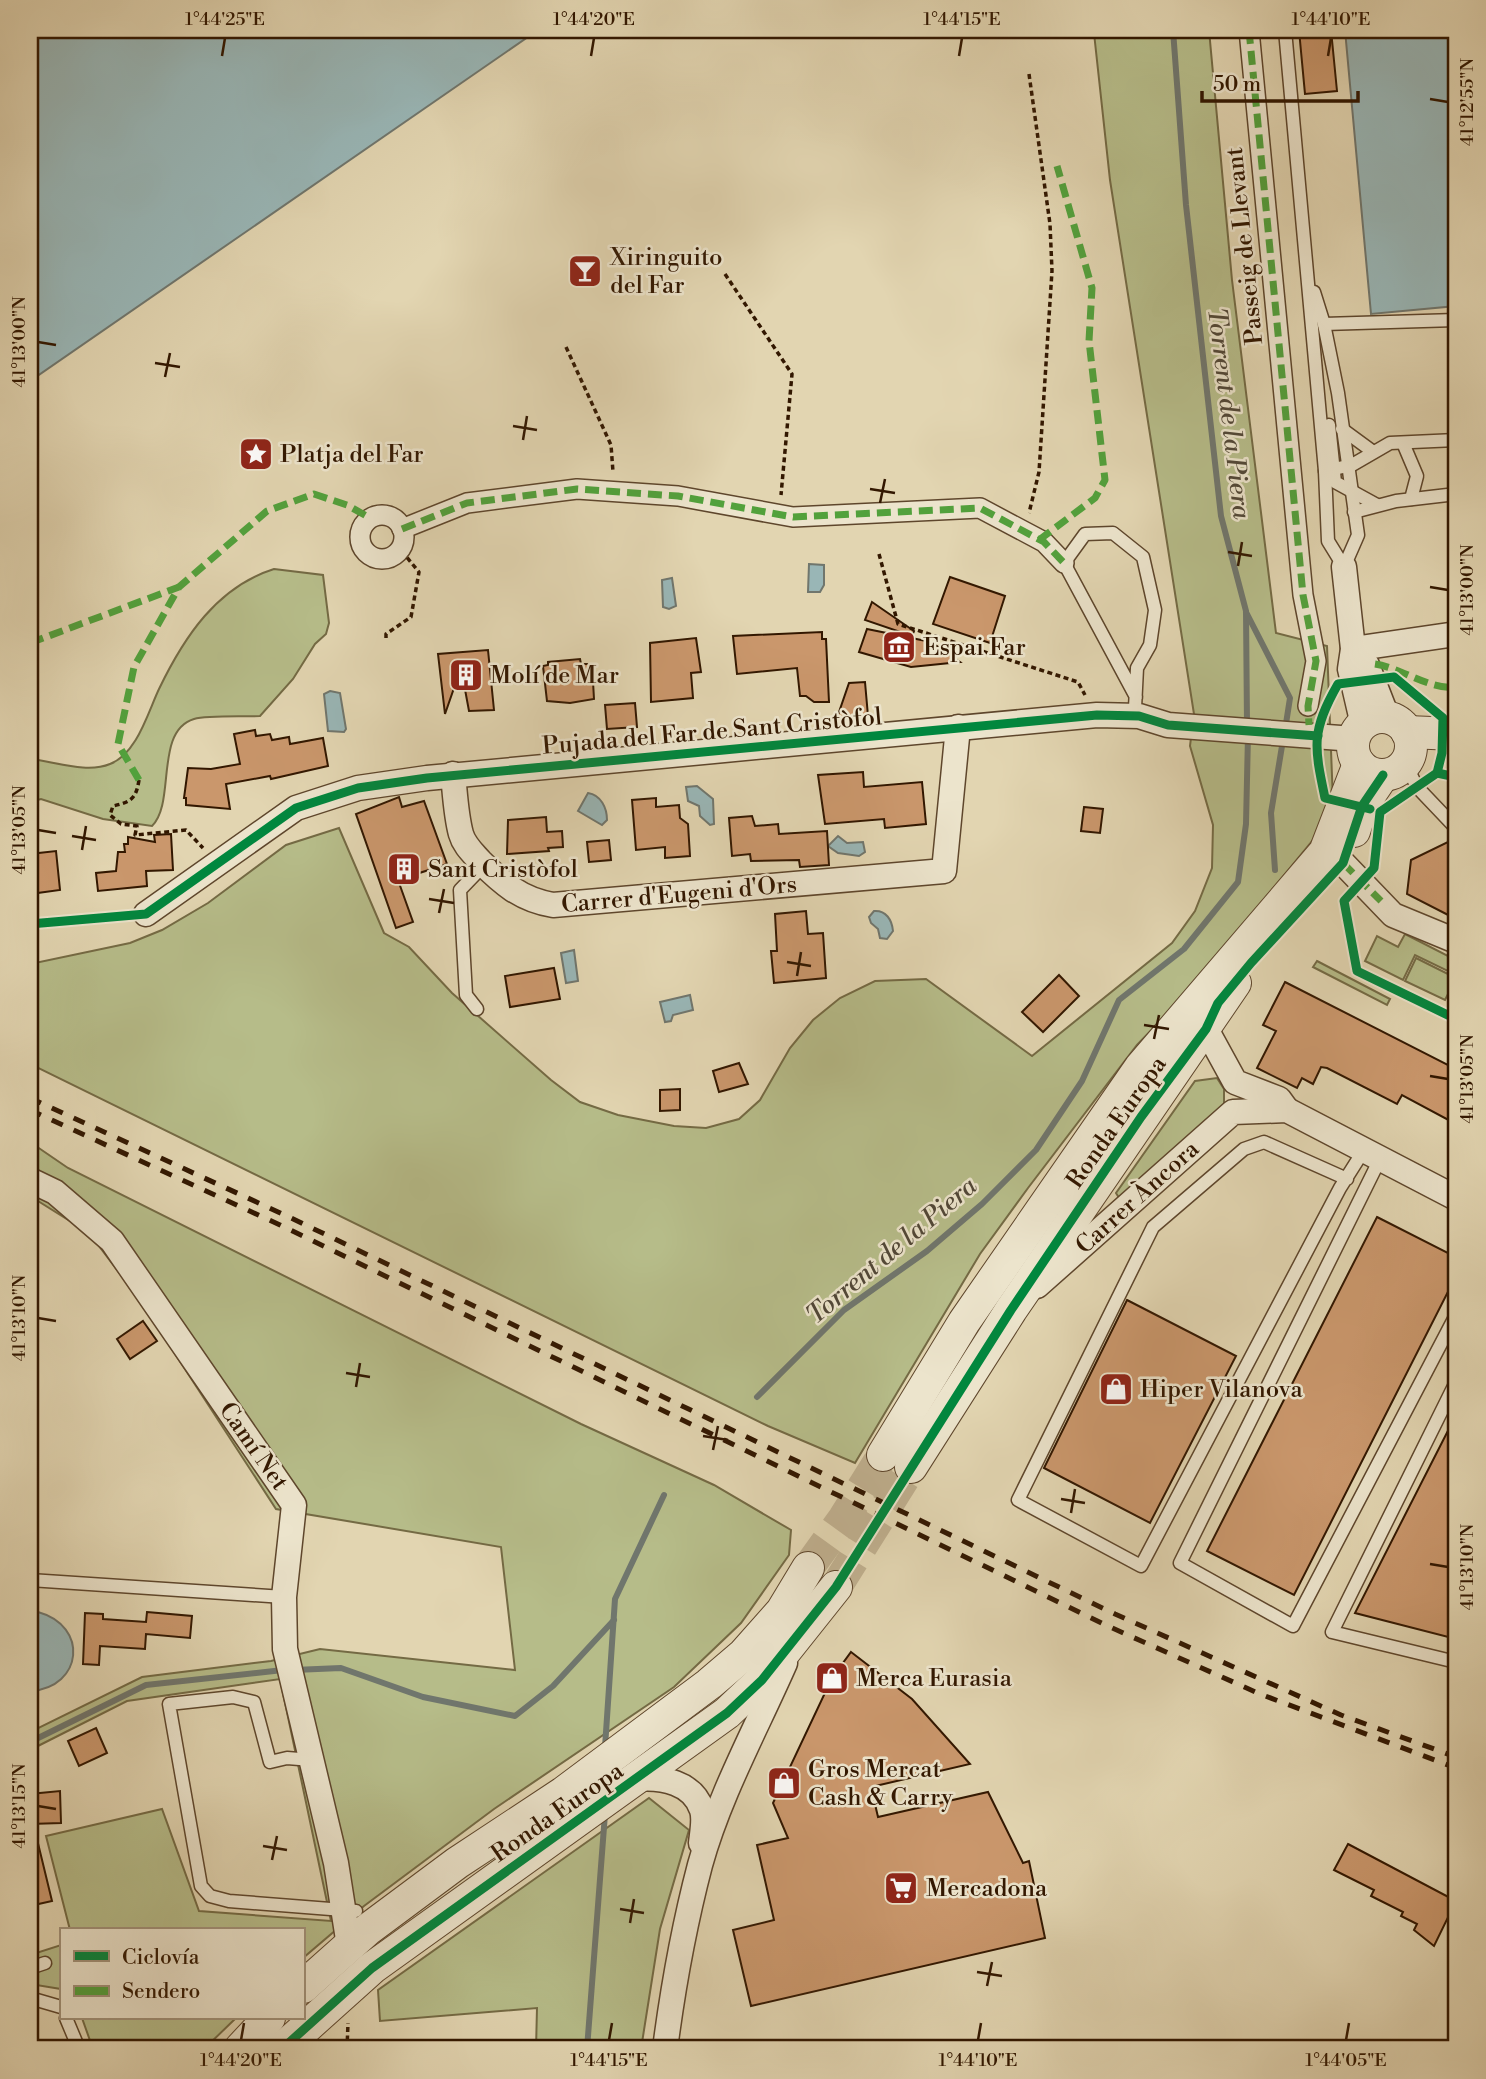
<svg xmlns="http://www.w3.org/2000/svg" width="1486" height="2079" font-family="'Libre Bodoni',serif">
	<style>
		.green { fill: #b6bc89; stroke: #746a44; stroke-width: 2 }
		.water { fill: #99b6b6; stroke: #70766d; stroke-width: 2 }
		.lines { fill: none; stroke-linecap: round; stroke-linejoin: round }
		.stream { stroke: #70766d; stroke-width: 6 }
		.building { fill: #ca976c; stroke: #321700; stroke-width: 2 }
		.tertiary-tunnel { stroke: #bfaf8e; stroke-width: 32; stroke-dasharray: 32 16; stroke-linecap: butt }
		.service-casing { stroke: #5e462c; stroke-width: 15 }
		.pedestrian-casing { stroke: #5e462c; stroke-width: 22 }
		.minor-casing { stroke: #5e462c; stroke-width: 27 }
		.tertiary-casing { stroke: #5e462c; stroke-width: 34 }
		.path { stroke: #321700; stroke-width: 3.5; stroke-dasharray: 5 3.5; stroke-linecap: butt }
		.service { stroke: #ece4cc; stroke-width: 12 }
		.pedestrian { stroke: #ece4cc; stroke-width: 19 }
		.minor { stroke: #ece4cc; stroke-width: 24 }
		.tertiary { stroke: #ece4cc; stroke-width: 32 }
		.rail { stroke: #321700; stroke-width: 5; stroke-dasharray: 12 12; stroke-linecap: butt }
		.quiet { stroke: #52a13c; stroke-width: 7; stroke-dasharray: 14 7; stroke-linecap: butt }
		.cycleway-casing { stroke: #ece4cc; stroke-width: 13 }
		.cycleway { stroke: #00873e; stroke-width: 9 }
		.ticks { fill: none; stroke: #321700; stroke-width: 2.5 }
		.labels { text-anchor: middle; stroke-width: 5; stroke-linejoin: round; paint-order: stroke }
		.street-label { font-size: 24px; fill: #321700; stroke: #ece4cc }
		.poi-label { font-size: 24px; fill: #321700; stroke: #ece4cc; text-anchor: start }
		.water-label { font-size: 26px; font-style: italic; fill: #514737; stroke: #ece4cc }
		.neatline { fill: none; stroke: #321700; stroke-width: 2.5 }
		.ticks-label { font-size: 18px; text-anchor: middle; fill: #321700 }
	</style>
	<rect width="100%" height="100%" fill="#e2d5b1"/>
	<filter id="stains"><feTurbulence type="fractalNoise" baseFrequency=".00286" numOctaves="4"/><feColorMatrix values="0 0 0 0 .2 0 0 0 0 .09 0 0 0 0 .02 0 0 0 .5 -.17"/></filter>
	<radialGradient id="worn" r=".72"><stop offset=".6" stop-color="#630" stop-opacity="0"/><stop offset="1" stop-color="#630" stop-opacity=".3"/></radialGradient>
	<!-- green -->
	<g class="green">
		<polygon points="1113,30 1209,30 1232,280 1276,633 1327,646 1333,802 1327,823 1188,992 1137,1045 1028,1188 980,1254 855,1463 768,1426 30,1064 30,964 130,943 162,930 208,903 286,845 339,828 384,933 409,947 452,993 551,1080 580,1102 618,1115 674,1126 706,1128 739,1119 760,1100 790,1048 813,1020 840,998 875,981 926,979 1032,1056 1172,943 1195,911 1212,868 1213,825 1190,746 1194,714 1110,180 1094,33 1106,37"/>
		<path d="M274,569l49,6 6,48 -3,11 -11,10 -22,35 -33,37c-17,1 -52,-1 -66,3 -40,12 -18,84 -42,107l-49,-7 -62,-20 -11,3v-43c24,2 56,15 80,5 27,-10 38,-52 49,-75 25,-52 58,-102 115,-120z"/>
		<polygon points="1405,934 1456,960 1456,975 1415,955 1403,980 1365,961 1377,936 1398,947"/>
		<polygon points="1416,958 1456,978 1445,1000 1405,981"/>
		<polygon points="1317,961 1390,999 1387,1005 1313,967"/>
		<polygon points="1217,1078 1224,1089 1224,1111 1121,1201 1116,1193 1195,1081"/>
		<polygon points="30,1142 68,1168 581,1424 714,1485 791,1530 789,1555 741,1623 674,1687 494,1809 364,1906 303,1958 303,1930 70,1930 46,1836 162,1809 199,1911 331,1921 280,1679 127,1701 30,1750 30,1732 142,1677 271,1661 320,1649 515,1670 501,1547 276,1509 140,1300 89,1233 30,1196"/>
		<polygon points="649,1798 689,1830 660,1929 641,2049 536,2049 537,2008 380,2021 378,1990"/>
		<polygon points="61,1945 61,1989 30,1984 30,1955"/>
		<polygon points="82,2018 236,2018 204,2049 93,2049"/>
	</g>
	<!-- water -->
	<g class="water">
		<polygon points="30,30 538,30 30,381"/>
		<polygon points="1345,30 1456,30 1456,306 1371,314"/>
		<polygon points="809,564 824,565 824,585 820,592 808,592"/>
		<polygon points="672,578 676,606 669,609 663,607 662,580"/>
		<polygon points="330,691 340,693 346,729 344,732 328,731 324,694"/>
		<polygon points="697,786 713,799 714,824 710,825 700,816 699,806 688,801 686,787"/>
		<path d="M588,793c13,2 19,15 19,27l-5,5 -24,-14z"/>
		<polygon points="838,836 847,843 863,842 865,852 859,856 838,853 828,846"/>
		<path d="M874,911c12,-1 18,9 19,20l-6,8 -7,-1 -2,-9 -7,-6 -2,-6z"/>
		<polygon points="574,950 578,981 566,983 561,953"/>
		<polygon points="690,995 693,1010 673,1015 671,1021 665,1022 660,1002"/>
		<path d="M38,1612c51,14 45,75 -7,79l-1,-78z"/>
	</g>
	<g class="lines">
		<!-- stream -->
		<g class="stream">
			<polyline points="1173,30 1186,205 1221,516 1246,611 1247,724"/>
			<polyline points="1246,612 1290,698 1285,730"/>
			<polyline points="1275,870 1271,813 1283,740"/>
			<polyline points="757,1397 844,1310 927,1251 982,1204 1036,1150 1082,1081 1119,1000 1184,949 1238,882 1246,824 1248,735"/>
			<polyline points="294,1670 341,1668 423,1697 515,1716 553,1686 614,1620"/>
			<polyline points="30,1742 146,1685 283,1670"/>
			<polyline points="605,1747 615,1599 664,1495"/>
			<polyline points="587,2049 605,1814"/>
		</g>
	</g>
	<!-- building -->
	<g class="building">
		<polygon points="1299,30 1331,30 1337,91 1305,94"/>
		<polygon points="950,577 1005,596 990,643 933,624"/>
		<polygon points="872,602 914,631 912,636 865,620"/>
		<polygon points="867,629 931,642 960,662 911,667 859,652"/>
		<polygon points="822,632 822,639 826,639 829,702 814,702 806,696 800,696 797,668 737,674 733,636"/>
		<polygon points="696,638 701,672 691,673 693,698 651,702 650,643"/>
		<polygon points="488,650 494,710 469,711 461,668 445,714 438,654"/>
		<polygon points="580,659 581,664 592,664 594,699 570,703 547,701 543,666 548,665 548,662"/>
		<polygon points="865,682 868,716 837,718 849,683"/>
		<polygon points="635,703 637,727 607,729 605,705"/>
		<polygon points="255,730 256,736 270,734 272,740 289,737 290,744 323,738 328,766 271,779 270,776 226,784 230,809 186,805 186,798 184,798 188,768 211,769 240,764 234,734"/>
		<polygon points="863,772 864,787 922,782 926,824 885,828 884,819 825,824 818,775"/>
		<polygon points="399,797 402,807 424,801 447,864 398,880 413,922 396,928 356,814"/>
		<polygon points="656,798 656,807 679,805 680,818 688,824 690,856 665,858 665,847 636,850 632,800"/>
		<polygon points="1084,807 1103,809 1100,833 1081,831"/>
		<polygon points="752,816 755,826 778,824 779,834 827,831 829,865 800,867 799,860 751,861 750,854 732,856 729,818"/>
		<polygon points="546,817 547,832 562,831 563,847 548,848 549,851 507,854 508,820"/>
		<polygon points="171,834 173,870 146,871 147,886 98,891 96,873 116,871 118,852 125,852 124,844 128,844 128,837 155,842 154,835"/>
		<polygon points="1456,838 1456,919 1407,894 1411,860"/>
		<polygon points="609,840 611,860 589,862 587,842"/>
		<polygon points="56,851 60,890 30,894 30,854"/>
		<polygon points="806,911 808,934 823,933 826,978 774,983 771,951 777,951 775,914"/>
		<polygon points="554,968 560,999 510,1007 505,976"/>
		<polygon points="1059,975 1079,996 1043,1032 1022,1012"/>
		<polygon points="1285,982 1456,1069 1456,1124 1402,1095 1397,1104 1327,1068 1321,1067 1313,1084 1302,1078 1297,1088 1257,1068 1276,1031 1263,1025"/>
		<polygon points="739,1063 748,1084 719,1092 713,1071"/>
		<polygon points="680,1089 680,1110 660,1111 660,1090"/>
		<polygon points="1377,1217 1456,1257 1456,1276 1294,1595 1207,1551"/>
		<polygon points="1127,1300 1236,1356 1150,1523 1044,1468"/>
		<polygon points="143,1321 157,1341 130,1359 117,1339"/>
		<polygon points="1456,1415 1456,1639 1355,1613"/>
		<polygon points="147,1612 192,1616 190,1638 146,1634 145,1649 100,1646 99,1665 83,1664 85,1613 103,1614 103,1619 146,1622"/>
		<polygon points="851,1652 912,1699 970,1764 871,1787 878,1817 988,1792 1023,1863 1029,1861 1045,1938 751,2006 733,1930 774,1920 757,1845 788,1838 773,1803 832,1678"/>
		<polygon points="96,1728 107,1753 79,1766 68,1741"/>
		<polygon points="60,1791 61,1823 30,1824 30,1794"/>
		<polygon points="36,1835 52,1901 34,1905 30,1886 30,1836"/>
		<polygon points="1348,1844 1456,1901 1434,1946 1414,1930 1417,1924 1401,1916 1403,1912 1371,1896 1374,1890 1334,1870"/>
	</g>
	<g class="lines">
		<!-- tertiary-tunnel -->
		<g class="tertiary-tunnel">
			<polyline points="808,1568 844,1518 883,1455"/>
			<polyline points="836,1587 911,1467"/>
		</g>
		<!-- service casing -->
		<g class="service-casing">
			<g id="service">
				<polyline points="1285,30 1325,471 1328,541 1344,567"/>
				<polyline points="1314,292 1324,324 1338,393 1358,535 1344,567"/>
				<polyline points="1324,324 1456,320"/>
				<polyline points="1329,425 1335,482 1377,505"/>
				<polyline points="1342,429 1372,451"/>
				<polyline points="1403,443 1417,476 1411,499"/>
				<polyline points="1325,471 1352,465 1390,443 1456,440"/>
				<polyline points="1354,512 1396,501 1456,494"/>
				<polyline points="1136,697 1064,563 1085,534 1113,533 1143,557 1155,610 1150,645 1137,668 1135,708 1139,716"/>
				<polyline points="1405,763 1417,787 1456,828"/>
				<polyline points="477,1009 466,995 460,890 484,865"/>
				<polyline points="1380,1159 1180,1563 1293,1626 1456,1315"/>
				<polyline points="1347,1179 1264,1142 1244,1149 1153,1227 1018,1500 1141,1566 1340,1188 1364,1150"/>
				<polyline points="1456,1382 1332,1632 1456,1662"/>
				<polyline points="30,1580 284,1597"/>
				<polyline points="312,1760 287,1758 270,1762 254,1702 233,1697 169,1704 201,1886 210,1896 229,1901 356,1911"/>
				<polyline points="30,1968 45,1963"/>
				<polyline points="30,1998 61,2007"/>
				<polyline points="66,2018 79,2049"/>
			</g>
		</g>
		<!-- pedestrian casing -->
		<g class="pedestrian-casing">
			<g id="pedestrian">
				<polyline points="1249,30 1303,595 1316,661 1308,706"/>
				<circle cx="382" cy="537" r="22"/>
				<polyline points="402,529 467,503 577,489 678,496 793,517 980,508 1044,542 1064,563"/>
			</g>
		</g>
		<!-- minor casing -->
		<g class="minor-casing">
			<g id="minor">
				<polyline points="1344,567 1353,649 1350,669 1363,725"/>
				<polyline points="1353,649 1456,634"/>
				<polyline points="1356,652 1367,665 1388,719"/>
				<path d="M453,774c2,20 3,42 8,60 3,11 12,19 19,27 22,22 41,39 73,44l391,-34 14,-144"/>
				<polyline points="1343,863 1393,915 1456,941"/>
				<polyline points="146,914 296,808 358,788 427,778 1097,715 1139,716 1168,725 1354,739"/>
				<polyline points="1206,1029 1235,1082 1279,1099 1287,1110"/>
				<polyline points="30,1180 55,1192 112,1241 294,1505 284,1597 285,1649 336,1863 349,1946"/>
				<polyline points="1037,1286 1233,1112 1287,1110 1456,1198"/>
				<path d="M637,1779c25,-2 56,3 65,31 3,9 0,24 -1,33"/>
				<path d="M665,2049c8,-62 19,-123 35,-184 19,-69 56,-136 85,-202"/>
			</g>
		</g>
		<!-- tertiary casing -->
		<g class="tertiary-casing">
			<g id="tertiary">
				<circle cx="1382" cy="746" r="29"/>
				<polyline points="1407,732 1456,734"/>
				<polyline points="1354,831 1362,806 1383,775"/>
				<polyline points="883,1455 964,1322 1140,1068 1325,852 1359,764"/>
				<polyline points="911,1467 1011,1310 1235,983"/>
				<polyline points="303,1987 367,1930 457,1863 563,1793 709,1684 743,1655 782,1611 808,1568"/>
				<polyline points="240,2049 269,2018"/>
				<polyline points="282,2049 372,1968 727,1713 762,1680 836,1587"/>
			</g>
		</g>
		<!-- path -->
		<g class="path">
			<polyline points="1029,74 1050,224 1052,271 1039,472 1029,513"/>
			<polyline points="725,274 792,374 781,495"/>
			<polyline points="566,347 611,445 613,472"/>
			<polyline points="879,554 898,624 1078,682 1085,695"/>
			<polyline points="386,638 386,634 411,617 419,572 400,549"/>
			<path d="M139,780c-3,19 -8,22 -26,26l-3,9 11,9 16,2 -2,9 51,-5 17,18"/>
			<polyline points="347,2049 348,2023"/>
		</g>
		<!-- service -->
		<use href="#service" class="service"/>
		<!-- pedestrian -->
		<use href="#pedestrian" class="pedestrian"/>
		<!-- minor -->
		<use href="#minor" class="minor"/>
		<!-- tertiary -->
		<use href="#tertiary" class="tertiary"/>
		<!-- rail -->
		<g class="rail">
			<polyline points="30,1098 287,1216 1115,1614 1341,1715 1456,1757"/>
			<polyline points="30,1110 280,1225 1110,1627 1260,1694 1456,1768"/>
		</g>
		<!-- quiet -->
		<g class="quiet">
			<polyline points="1249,30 1303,595 1316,661 1308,706 1309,725"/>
			<polyline points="402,529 467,503 577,489 678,496 793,517 980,508 1044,542 1064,563"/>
			<polyline points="1039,540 1095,498 1105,480 1089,341 1092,288 1057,166"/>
			<polyline points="30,643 179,587"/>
			<path d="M1375,664c27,4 54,26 81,23"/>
			<polyline points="139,780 118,744 134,667 179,587 267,511 314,494 347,505 370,518"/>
			<polyline points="1343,863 1381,901"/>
		</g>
		<!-- cycleway casing -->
		<g class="cycleway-casing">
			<g id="cycleway">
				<polyline points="1456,777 1437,773 1380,812 1374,868 1344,901 1357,971 1456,1019"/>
				<path d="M1370,809l-45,-11c-11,-52 -14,-67 13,-114l56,-7 49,41 -1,35 -5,20"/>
				<polyline points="30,924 146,914 296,808 358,788 427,778 1097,715 1139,716 1168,725 1318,736"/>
				<polyline points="282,2049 372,1968 727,1713 762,1680 836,1587 1011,1310 1141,1117 1206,1029 1218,1003 1251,963 1343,863 1362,806 1383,775"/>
			</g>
		</g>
		<!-- cycleway -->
		<use href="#cycleway" class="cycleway"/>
	</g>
	<!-- ticks -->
	<path class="ticks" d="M222,56l3,-18M591,56l3,-18M959,56l3,-18M1328,56l3,-18M1430,99l18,3M38,342l18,3M155,363l25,4M165,377l5,-24M513,426l24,4M523,440l4,-24M870,489l25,4M880,503l5,-24M1228,552l24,4M1238,566l4,-24M1430,587l18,3M38,830l18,3M72,836l24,4M82,850l4,-24M429,899l25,4M439,913l5,-24M787,962l24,4M797,976l4,-24M1144,1025l25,4M1154,1039l5,-24M1430,1076l18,3M38,1318l18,3M346,1373l24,4M356,1387l4,-24M703,1436l25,4M713,1450l5,-24M1061,1499l24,4M1071,1513l4,-24M1430,1564l18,3M38,1806l18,3M263,1846l24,4M272,1860l5,-24M620,1909l24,4M630,1923l4,-24M977,1972l25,4M987,1986l5,-24M241,2040l3,-17M609,2040l3,-17M978,2040l3,-17M1346,2040l3,-17"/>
	<!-- icons -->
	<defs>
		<g id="bar-square" transform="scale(1.75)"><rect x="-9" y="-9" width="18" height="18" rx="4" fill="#8f2418" stroke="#ece4cc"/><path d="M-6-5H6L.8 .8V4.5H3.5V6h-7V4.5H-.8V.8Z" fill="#fff"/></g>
		<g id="sight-square" transform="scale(1.75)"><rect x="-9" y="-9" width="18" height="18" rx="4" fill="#8f2418" stroke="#ece4cc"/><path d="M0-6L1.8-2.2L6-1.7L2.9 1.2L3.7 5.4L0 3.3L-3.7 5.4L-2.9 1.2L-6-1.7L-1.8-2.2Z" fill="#fff"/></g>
		<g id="museum-square" transform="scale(1.75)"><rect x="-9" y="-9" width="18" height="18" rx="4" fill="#8f2418" stroke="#ece4cc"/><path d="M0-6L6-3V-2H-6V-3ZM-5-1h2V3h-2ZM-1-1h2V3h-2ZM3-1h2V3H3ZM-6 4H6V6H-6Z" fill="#fff"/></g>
		<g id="building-square" transform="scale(1.75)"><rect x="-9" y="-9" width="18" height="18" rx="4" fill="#8f2418" stroke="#ece4cc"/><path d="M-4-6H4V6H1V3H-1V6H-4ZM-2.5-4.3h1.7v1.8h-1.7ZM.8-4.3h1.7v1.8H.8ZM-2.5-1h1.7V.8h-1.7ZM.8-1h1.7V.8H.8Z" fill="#fff"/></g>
		<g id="shop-square" transform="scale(1.75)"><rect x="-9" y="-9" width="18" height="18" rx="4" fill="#8f2418" stroke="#ece4cc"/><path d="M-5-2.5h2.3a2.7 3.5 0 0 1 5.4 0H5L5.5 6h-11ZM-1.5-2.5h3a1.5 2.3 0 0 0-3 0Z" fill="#fff"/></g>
		<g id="supermarket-square" transform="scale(1.75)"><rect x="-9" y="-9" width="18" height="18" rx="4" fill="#8f2418" stroke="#ece4cc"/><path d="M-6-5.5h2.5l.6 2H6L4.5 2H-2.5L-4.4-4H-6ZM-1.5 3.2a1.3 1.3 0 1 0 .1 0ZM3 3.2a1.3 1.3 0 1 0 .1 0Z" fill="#fff"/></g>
	</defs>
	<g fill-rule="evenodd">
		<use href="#bar-square" x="585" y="271"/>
		<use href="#sight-square" x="256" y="454"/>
		<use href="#museum-square" x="899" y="647"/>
		<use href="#building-square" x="466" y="675"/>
		<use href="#building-square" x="404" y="869"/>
		<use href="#shop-square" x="1116" y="1389"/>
		<use href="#shop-square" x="832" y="1678"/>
		<use href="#shop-square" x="784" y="1783"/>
		<use href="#supermarket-square" x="901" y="1888"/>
	</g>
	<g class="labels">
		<!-- street labels -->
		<g class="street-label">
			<text transform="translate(1244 246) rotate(-96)" y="8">Passeig de Llevant</text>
			<text transform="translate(712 731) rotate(-5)" y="8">Pujada del Far de Sant Cristòfol</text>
			<text transform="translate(679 894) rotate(-5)" y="8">Carrer d'Eugeni d'Ors</text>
			<text transform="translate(1116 1122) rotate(-55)" y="8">Ronda Europa</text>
			<text transform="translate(1137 1197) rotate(-42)" y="8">Carrer Àncora</text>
			<text transform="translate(254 1446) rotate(55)" y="8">Camí Net</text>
			<text transform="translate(557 1812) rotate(-35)" y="8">Ronda Europa</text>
		</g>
		<!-- poi labels -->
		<g class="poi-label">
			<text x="610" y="265">Xiringuito<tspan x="610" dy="28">del Far</tspan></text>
			<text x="280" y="462">Platja del Far</text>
			<text x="923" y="655">Espai Far</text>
			<text x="490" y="683">Molí de Mar</text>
			<text x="428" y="877">Sant Cristòfol</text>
			<text x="1140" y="1397">Hiper Vilanova</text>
			<text x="856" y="1686">Merca Eurasia</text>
			<text x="808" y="1777">Gros Mercat<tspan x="808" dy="28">Cash &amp; Carry</tspan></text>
			<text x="926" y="1896">Mercadona</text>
		</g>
		<!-- water labels -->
		<g class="water-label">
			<text transform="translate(1230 413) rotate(83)" y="9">Torrent de la Piera</text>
			<text transform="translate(891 1250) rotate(-40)" y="9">Torrent de la Piera</text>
		</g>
	</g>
	<!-- margin -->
	<rect width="1486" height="2079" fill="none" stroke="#e2d5b1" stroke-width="77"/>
	<!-- legend -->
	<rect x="60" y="1928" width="245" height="91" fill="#ece4cc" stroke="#a2927a" stroke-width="2"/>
	<rect x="74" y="1951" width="35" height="10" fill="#00873e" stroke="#a2927a" stroke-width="2"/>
	<text x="122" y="1964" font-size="21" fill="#321700">Ciclovía</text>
	<rect x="74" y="1986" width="35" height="10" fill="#52a13c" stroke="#a2927a" stroke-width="2"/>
	<text x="122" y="1998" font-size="21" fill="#321700">Sendero</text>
	<!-- scale -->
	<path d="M1202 91v10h156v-10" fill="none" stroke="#321700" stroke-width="3.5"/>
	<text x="1213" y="91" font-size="21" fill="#321700" stroke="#ece4cc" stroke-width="5" paint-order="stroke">50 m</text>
	<rect x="38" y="38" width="1410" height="2002" class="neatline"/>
	<g class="ticks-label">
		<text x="225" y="25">1°44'25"E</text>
		<text x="594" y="25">1°44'20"E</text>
		<text x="962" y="25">1°44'15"E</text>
		<text x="1331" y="25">1°44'10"E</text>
		<text transform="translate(1467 102) rotate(-90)" y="6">41°12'55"N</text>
		<text transform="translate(19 342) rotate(-90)" y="6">41°13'00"N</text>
		<text transform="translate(1467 590) rotate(-90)" y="6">41°13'00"N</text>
		<text transform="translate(19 830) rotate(-90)" y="6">41°13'05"N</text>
		<text transform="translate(1467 1079) rotate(-90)" y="6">41°13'05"N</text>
		<text transform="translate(19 1318) rotate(-90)" y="6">41°13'10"N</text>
		<text transform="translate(1467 1567) rotate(-90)" y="6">41°13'10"N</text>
		<text transform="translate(19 1806) rotate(-90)" y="6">41°13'15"N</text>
		<text x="241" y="2066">1°44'20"E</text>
		<text x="609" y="2066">1°44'15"E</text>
		<text x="978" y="2066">1°44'10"E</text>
		<text x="1346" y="2066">1°44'05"E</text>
	</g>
	<rect width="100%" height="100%" filter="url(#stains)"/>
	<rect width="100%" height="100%" fill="url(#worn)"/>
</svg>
